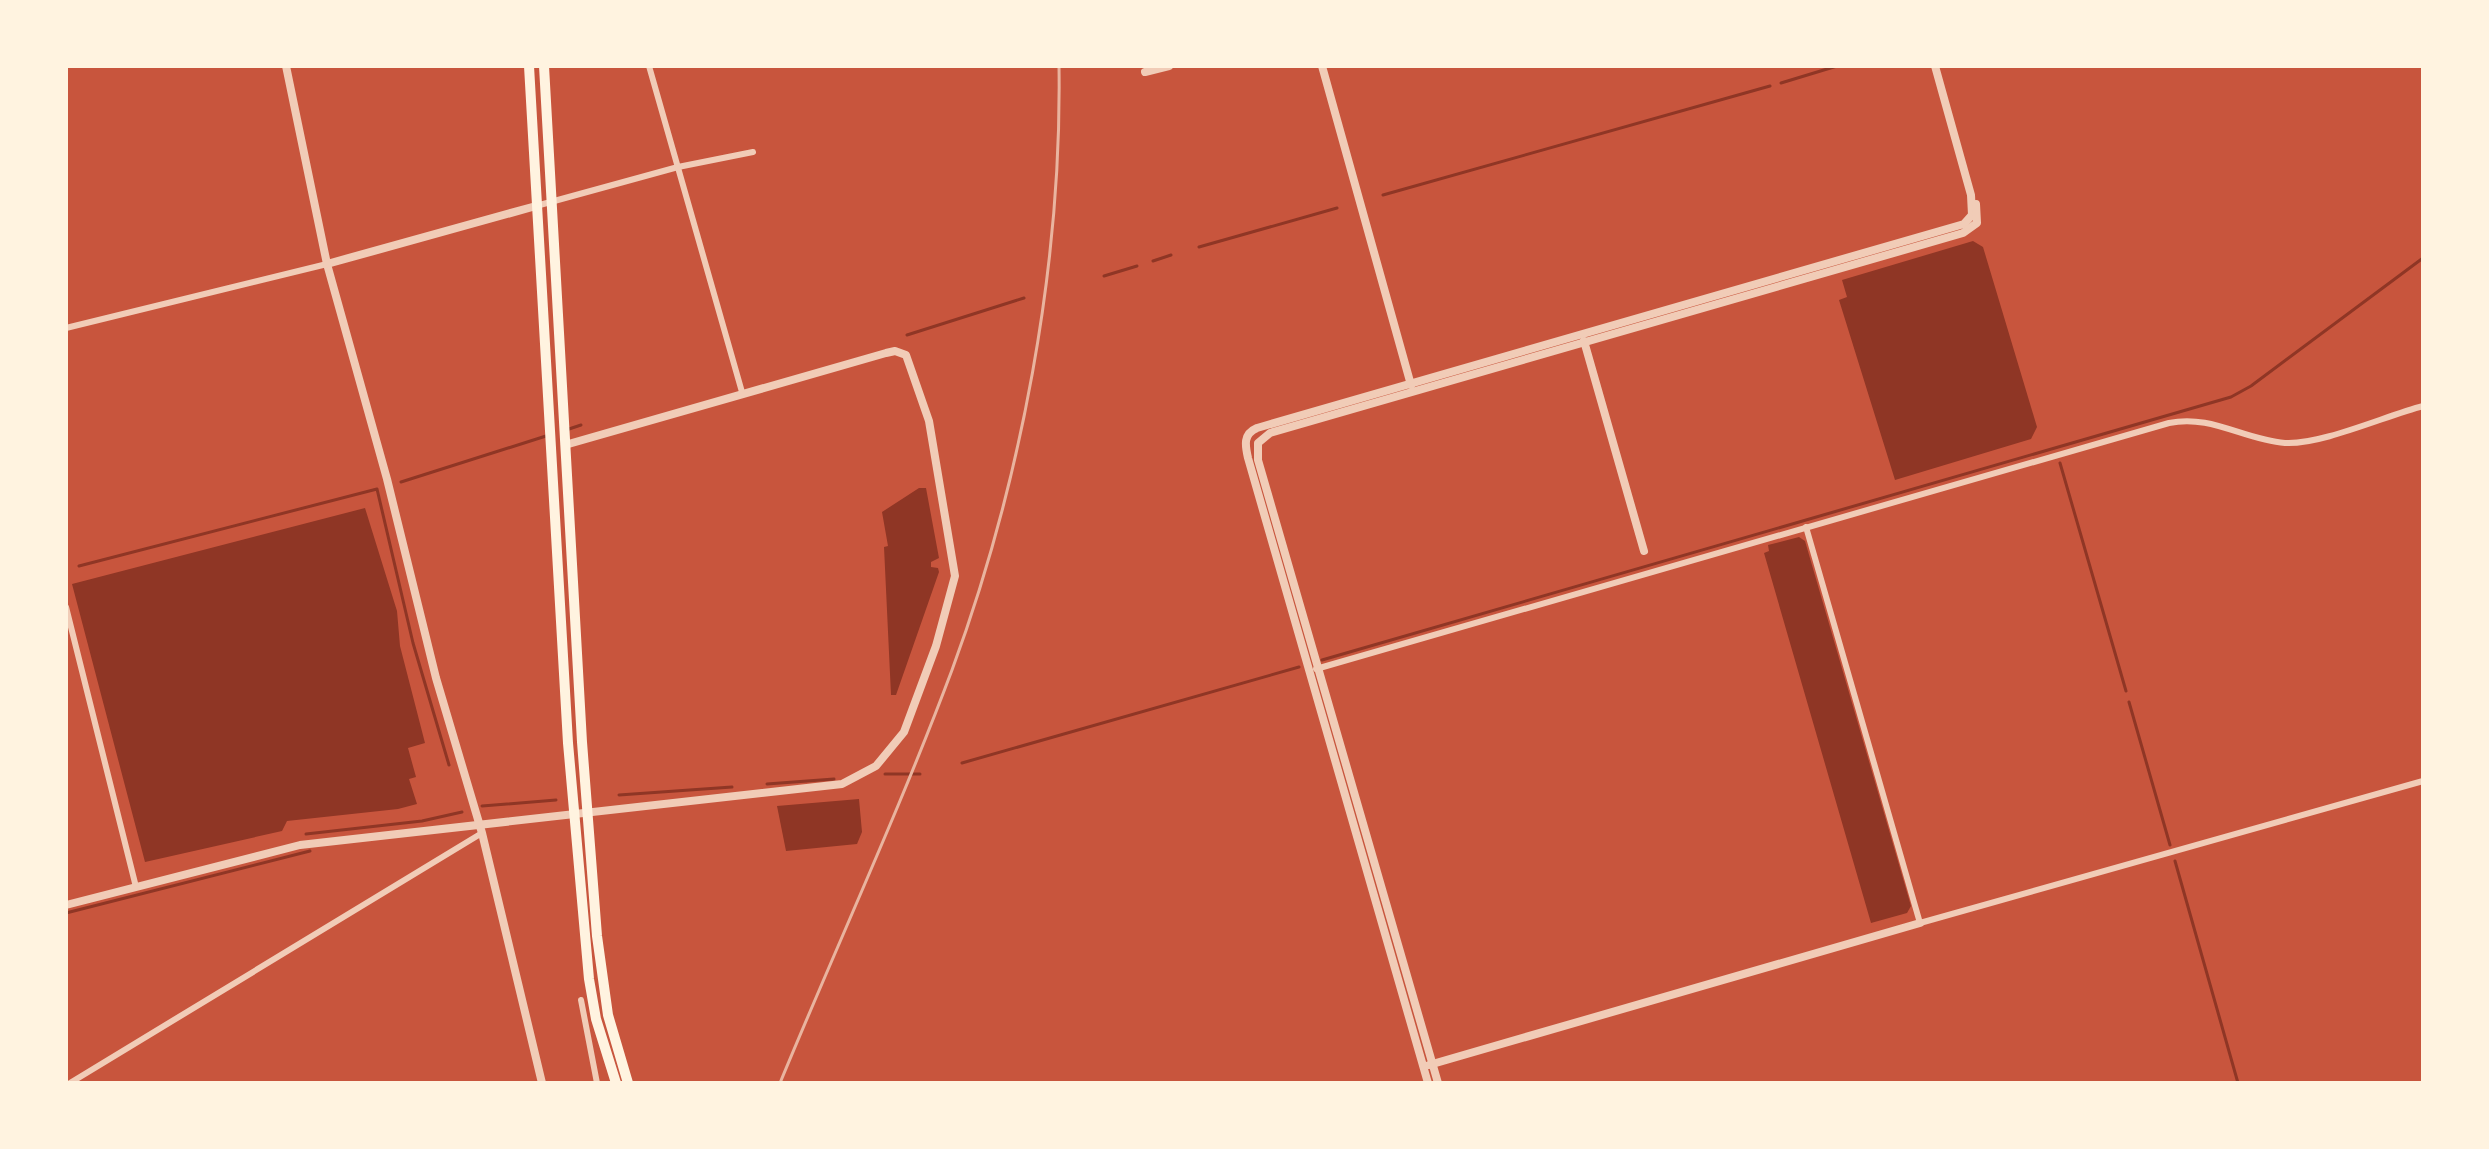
<svg xmlns="http://www.w3.org/2000/svg" width="2489" height="1149" font-family="'Fira Sans',sans-serif">
	<style>
		.water { fill: #8f3625 }
		.lines { fill: none; stroke-linecap: round; stroke-linejoin: round }
		.stream { stroke: #8f3625; stroke-width: 3 }
		.minor { stroke: #f1ccb7; stroke-width: 6 }
		.tertiary { stroke: #f1ccb7; stroke-width: 8 }
		.primary { stroke: #fff3e0; stroke-width: 10 }
		.rail { stroke: #e9b49f; stroke-width: 3 }
	</style>
	<rect width="100%" height="100%" fill="#c8553d"/>
	<!-- water -->
	<g class="water">
		<polygon points="1973,241 1983,247 2037,427 2031,439 1895,480 1839,300 1847,297 1842,280"/>
		<polygon points="919,488 926,488 939,558 931,562 931,567 938,568 939,572 896,695 891,695 884,547 888,546 882,512"/>
		<polygon points="365,508 397,611 400,646 425,743 408,748 416,777 409,779 417,804 398,809 287,821 282,831 145,862 72,584"/>
		<polygon points="1799,537 1805,541 1911,906 1907,913 1871,923 1764,553 1769,551 1768,545"/>
		<polygon points="859,799 862,832 857,844 786,851 777,806"/>
	</g>
	<g class="lines">
		<!-- stream -->
		<g class="stream">
			<polyline points="1781,83 1837,66"/>
			<polyline points="1383,195 1770,86"/>
			<polyline points="1199,247 1337,208"/>
			<polyline points="1153,261 1171,255"/>
			<polyline points="1104,276 1137,266"/>
			<polyline points="907,335 1024,298"/>
			<polyline points="569,429 581,425"/>
			<polyline points="2060,463 2126,691"/>
			<polyline points="401,482 546,436"/>
			<polyline points="79,566 377,489 413,643 449,765"/>
			<polyline points="1322,660 2231,397 2251,386 2423,258"/>
			<polyline points="2129,702 2170,845"/>
			<polyline points="962,763 1299,667"/>
			<polyline points="885,774 920,774"/>
			<polyline points="767,784 834,779"/>
			<polyline points="619,795 732,787"/>
			<polyline points="482,806 556,800"/>
			<polyline points="306,834 422,821 462,812"/>
			<polyline points="2175,861 2238,1083"/>
			<polyline points="66,913 310,851"/>
		</g>
		<!-- minor -->
		<g class="minor">
			<polyline points="649,66 742,392"/>
			<polyline points="536,206 678,167 753,152"/>
			<polyline points="66,328 327,264"/>
			<polyline points="1806,527 1920,923 2423,781"/>
			<polyline points="66,607 136,887"/>
			<path d="M1316,669l853,-246c42,-9 75,17 116,20 36,2 100,-27 138,-37"/>
			<polyline points="581,1000 597,1083"/>
			<polyline points="70,1083 482,833"/>
		</g>
		<!-- tertiary -->
		<g class="tertiary">
			<polyline points="286,66 327,264 387,479 436,678 482,833 542,1083"/>
			<polyline points="1322,66 1411,385"/>
			<polyline points="1145,72 1169,66"/>
			<polyline points="327,264 536,206"/>
			<polyline points="1584,341 1644,551"/>
			<polyline points="66,905 300,845 842,784 876,766 904,732 936,646 955,576 929,421 906,355 895,351 886,353 565,445"/>
			<polyline points="1429,1065 1920,923"/>
			<path d="M1428,1083l-180,-625c-3,-13 -5,-24 9,-30l707,-204 8,-9 -1,-20 -36,-129"/>
			<polyline points="1438,1083 1258,460 1258,443 1270,433 1963,233 1977,223 1976,204"/>
		</g>
		<!-- primary -->
		<g class="primary">
			<polyline points="529,66 568,743 589,979 596,1019 616,1083"/>
			<polyline points="544,66 582,742 597,936 608,1015 628,1083"/>
		</g>
		<!-- rail -->
		<path class="rail" d="M780,1083c57,-138 120,-274 172,-413 69,-187 110,-405 107,-604"/>
	</g>
	<!-- border -->
	<rect width="2489" height="1149" fill="none" stroke="#fff3e0" stroke-width="136"/>
</svg>
